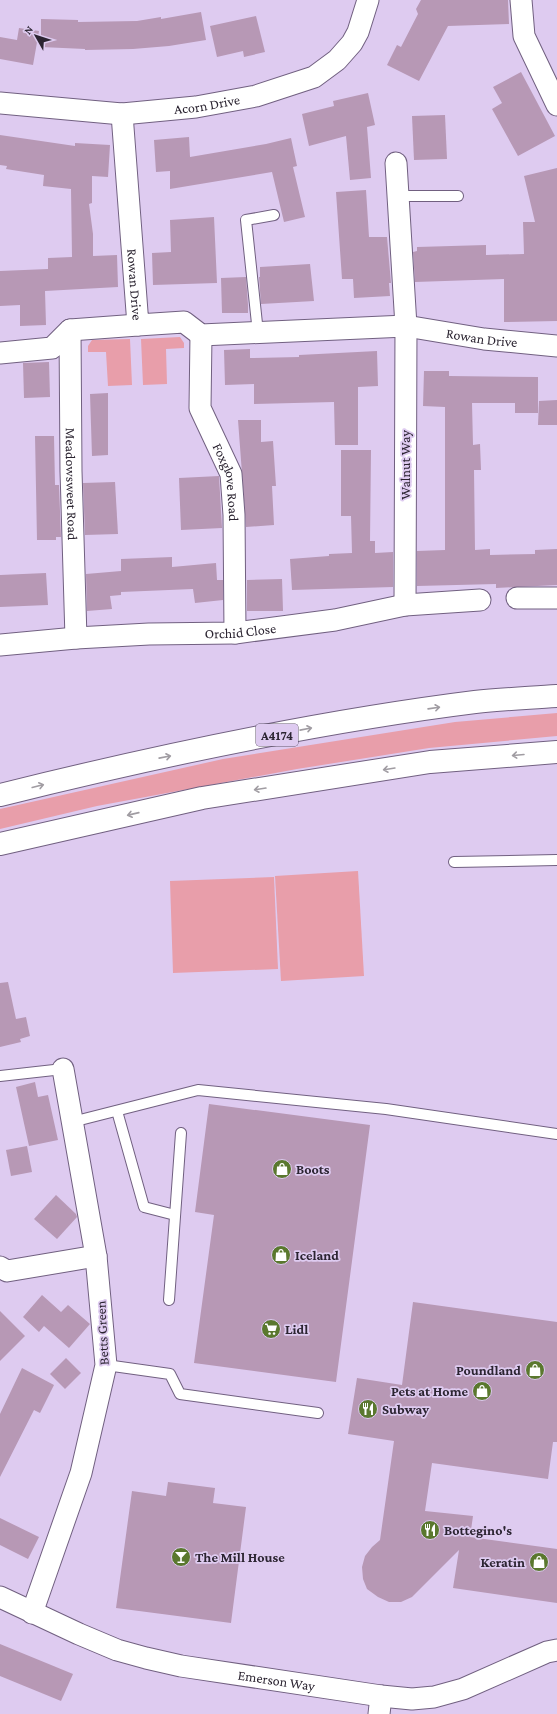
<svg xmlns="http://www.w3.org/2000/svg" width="557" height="1714" font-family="'Crimson Pro',serif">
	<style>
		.green { fill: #e89eaa }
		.building { fill: #b798b5 }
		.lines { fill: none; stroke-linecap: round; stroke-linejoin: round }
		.lane-casing { stroke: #716080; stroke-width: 12 }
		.street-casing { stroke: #716080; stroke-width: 23 }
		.highway-casing { stroke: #716080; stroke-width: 24 }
		.lane { stroke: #fff; stroke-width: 10 }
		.street { stroke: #fff; stroke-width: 21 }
		.highway { stroke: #fff; stroke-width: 22 }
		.oneway { stroke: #a09ca2 }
		.labels { text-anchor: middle; stroke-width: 3.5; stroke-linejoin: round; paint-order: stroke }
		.shield { fill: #decbf0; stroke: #61566a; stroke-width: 1 }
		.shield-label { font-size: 13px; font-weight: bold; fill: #2b2431 }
		.street-label { font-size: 14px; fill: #2b2431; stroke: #decbf0 }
		.poi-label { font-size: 14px; font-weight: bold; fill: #2b2431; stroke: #decbf0; text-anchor: start }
	</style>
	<rect width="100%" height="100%" fill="#decbf0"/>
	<!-- green -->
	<g class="green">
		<polygon points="180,337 184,343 184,348 166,349 167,384 143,385 141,339"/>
		<polygon points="130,339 132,385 108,386 106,352 88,352 88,346 92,340"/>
		<polygon points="557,713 557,736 429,748 297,769 97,806 0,829 0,809 223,759 455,722"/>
		<polygon points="358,871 364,976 281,981 275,876"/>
		<polygon points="274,877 278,969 173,973 170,881"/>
	</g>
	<!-- building -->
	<g class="building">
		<polygon points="421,0 508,0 509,24 448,26 419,81 387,65 397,45 401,47 418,14 416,9"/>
		<polygon points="201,12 206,40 169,46 133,49 85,50 85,49 41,47 41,19 78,20 78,22 137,21 161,17 161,19"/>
		<polygon points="256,16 265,52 244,57 243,51 217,57 210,26"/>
		<polygon points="19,28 39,31 33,65 0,59 0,37 17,40"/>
		<polygon points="521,72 555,136 518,156 492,109 502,103 493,87"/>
		<polygon points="368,93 375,125 367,127 371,178 350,180 346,136 309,146 302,114 334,106 333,101"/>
		<polygon points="445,115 447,159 414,160 412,116"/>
		<polygon points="0,135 75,146 75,143 110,145 108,177 92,176 92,203 89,204 93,234 93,256 117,255 118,287 45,291 46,325 20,326 20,305 0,306 0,271 48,269 48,258 72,257 71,189 43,186 44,175 6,169 7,166 0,165"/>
		<polygon points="189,137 190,157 266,144 291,138 297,166 293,167 305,217 284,222 272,172 170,189 170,171 156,172 154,140"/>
		<polygon points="557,168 557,321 504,322 504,279 415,282 413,252 417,251 417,247 486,245 486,255 524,254 523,222 535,222 524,176"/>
		<polygon points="366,190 369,237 387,237 391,283 389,283 390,296 354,298 353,279 342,279 336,192"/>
		<polygon points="214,217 217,283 153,285 152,253 171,252 170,220"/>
		<polygon points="310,264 314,301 261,304 259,277 260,277 260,267"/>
		<polygon points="246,277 248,305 248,313 222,313 221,278"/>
		<polygon points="250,349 250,358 299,357 299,355 377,351 378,386 358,387 358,445 335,445 334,402 254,404 254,384 225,385 224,350"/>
		<polygon points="49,362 50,397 24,398 23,363"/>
		<polygon points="424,371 449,371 449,376 538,377 538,413 515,413 515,403 472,403 473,445 480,444 481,470 474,470 475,550 490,549 490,555 535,554 535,550 557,549 557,585 496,588 496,584 417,586 417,551 445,550 445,407 423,406"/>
		<polygon points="108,393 108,455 92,456 90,394"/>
		<polygon points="557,400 557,425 538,425 539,401"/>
		<polygon points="238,420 261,420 261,442 273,441 276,486 272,486 274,525 246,527"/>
		<polygon points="35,436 54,436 55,485 59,485 61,537 56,537 56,540 37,540"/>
		<polygon points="341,450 371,450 370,541 375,541 375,553 393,552 393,587 292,590 290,559 329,556 329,554 352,553 351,516 341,516"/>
		<polygon points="219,476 222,528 181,530 179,478"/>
		<polygon points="115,482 118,534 85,535 83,483"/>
		<polygon points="172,557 172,567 216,563 217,580 223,580 223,600 195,603 193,589 121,592 121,595 110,596 112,609 87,611 86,574 121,571 121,559"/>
		<polygon points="46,573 48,605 0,607 0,575"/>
		<polygon points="282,579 283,611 247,611 247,580"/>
		<polygon points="8,982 16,1019 26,1017 30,1036 20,1039 21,1042 0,1047 0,983"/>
		<polygon points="35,1082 38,1097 48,1095 58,1140 29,1146 16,1087"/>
		<polygon points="209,1104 370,1125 336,1382 194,1363 214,1215 195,1212"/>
		<polygon points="27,1146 32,1172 11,1176 6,1150"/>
		<polygon points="56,1195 76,1214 77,1217 57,1239 34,1219"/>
		<polygon points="42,1295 61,1312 68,1305 90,1324 69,1348 44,1326 39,1332 23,1317"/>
		<polygon points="413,1302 557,1322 557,1442 553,1442 548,1479 432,1463 425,1511 473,1516 470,1537 557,1549 557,1603 453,1588 459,1550 412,1597 401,1602 389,1602 378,1597 367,1589 363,1579 362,1567 365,1556 372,1547 380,1540 394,1441 348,1434 357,1378 402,1385"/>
		<polygon points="0,1311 25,1336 0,1361"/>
		<polygon points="66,1358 81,1373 65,1389 50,1374"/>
		<polygon points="22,1368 54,1385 40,1413 34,1410 0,1477 0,1414"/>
		<polygon points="168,1482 215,1488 213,1503 246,1507 231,1623 116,1608 132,1491 166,1496"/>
		<polygon points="0,1518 39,1537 28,1559 0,1545"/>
		<polygon points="0,1644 73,1674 61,1701 0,1676"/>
	</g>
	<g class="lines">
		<!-- lane casing -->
		<g class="lane-casing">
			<g id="lane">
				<polyline points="399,196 458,196"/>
				<polyline points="258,333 246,220 274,215"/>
				<polyline points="454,862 557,860"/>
				<polyline points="0,1076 63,1069"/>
				<polyline points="117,1111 144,1207 175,1215"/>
				<polyline points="72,1122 198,1090 386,1109 557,1134"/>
				<polyline points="169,1300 181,1133"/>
				<polyline points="106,1365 170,1374 180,1394 318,1413"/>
			</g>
		</g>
		<!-- street casing -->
		<g class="street-casing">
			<g id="street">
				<polyline points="521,0 524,36 557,105"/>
				<path id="s1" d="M0,103l122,11 74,-7 60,-11 58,-19 23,-17 15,-17 6,-11 10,-32"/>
				<path id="s2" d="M122,114l16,211 46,-3 17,13 205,-9 78,13 73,7"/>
				<polyline points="396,163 406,326 405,605"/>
				<path id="s3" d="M70,330l1,141 5,167"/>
				<path id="s4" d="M201,335l-1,73 31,66 3,41 1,118"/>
				<polyline points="0,353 52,348 70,330 138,325"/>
				<polyline points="517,598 557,598"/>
				<path id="s5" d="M0,645l76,-7 73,-4 86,-1 100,-13 70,-15 75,-5"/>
				<polyline points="0,1267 7,1271 96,1256"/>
				<path id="s6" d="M0,1597l79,37 38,16 29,8 35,8 200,30 31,3 22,-2 29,-8 84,-37 10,-2"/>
				<polyline points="32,1613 81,1473 106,1365 96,1256 63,1069"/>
				<polyline points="379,1714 381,1696"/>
			</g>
		</g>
		<!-- highway casing -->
		<g class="highway-casing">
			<g id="highway">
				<path d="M0,795c157,-39 315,-73 475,-93 27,-3 55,-4 82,-6"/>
				<polyline points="0,844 202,798 430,762 557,752"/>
			</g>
		</g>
		<!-- lane -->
		<use href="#lane" class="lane"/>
		<!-- street -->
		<use href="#street" class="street"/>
		<!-- highway -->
		<use href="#highway" class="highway"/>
	</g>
	<!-- one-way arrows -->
	<defs><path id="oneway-shaft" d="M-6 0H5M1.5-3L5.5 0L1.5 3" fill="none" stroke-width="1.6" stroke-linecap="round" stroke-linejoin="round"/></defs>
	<g class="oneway">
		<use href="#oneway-shaft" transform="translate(434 708) rotate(-8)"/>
		<use href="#oneway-shaft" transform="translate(306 729) rotate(-11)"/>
		<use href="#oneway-shaft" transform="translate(518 755) rotate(175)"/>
		<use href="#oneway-shaft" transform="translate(165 757) rotate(-11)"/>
		<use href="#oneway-shaft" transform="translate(389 769) rotate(171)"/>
		<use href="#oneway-shaft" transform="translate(38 786) rotate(-14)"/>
		<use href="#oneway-shaft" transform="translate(260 789) rotate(171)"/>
		<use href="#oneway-shaft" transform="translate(133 814) rotate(167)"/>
	</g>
	<!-- icons -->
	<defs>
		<g id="shop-disc" transform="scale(1)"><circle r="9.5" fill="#5a782e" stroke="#decbf0"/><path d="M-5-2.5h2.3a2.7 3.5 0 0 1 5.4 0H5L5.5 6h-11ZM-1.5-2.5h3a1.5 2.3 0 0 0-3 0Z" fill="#fff"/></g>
		<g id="supermarket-disc" transform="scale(1)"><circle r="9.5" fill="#5a782e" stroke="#decbf0"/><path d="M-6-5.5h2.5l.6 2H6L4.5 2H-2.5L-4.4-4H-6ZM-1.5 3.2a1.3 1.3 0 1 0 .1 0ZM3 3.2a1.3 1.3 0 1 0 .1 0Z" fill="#fff"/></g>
		<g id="restaurant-disc" transform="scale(1)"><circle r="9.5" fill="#5a782e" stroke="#decbf0"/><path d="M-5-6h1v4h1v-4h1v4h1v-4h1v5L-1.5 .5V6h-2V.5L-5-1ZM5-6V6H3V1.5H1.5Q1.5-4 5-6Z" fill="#fff"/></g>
		<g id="bar-disc" transform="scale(1)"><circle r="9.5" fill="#5a782e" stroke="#decbf0"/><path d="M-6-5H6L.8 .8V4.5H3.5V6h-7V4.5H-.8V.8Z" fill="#fff"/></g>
	</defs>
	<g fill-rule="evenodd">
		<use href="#shop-disc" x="282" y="1169"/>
		<use href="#shop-disc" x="281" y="1255"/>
		<use href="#supermarket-disc" x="271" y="1329"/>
		<use href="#shop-disc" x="535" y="1370"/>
		<use href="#shop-disc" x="482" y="1391"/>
		<use href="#restaurant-disc" x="368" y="1409"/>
		<use href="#restaurant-disc" x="430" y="1530"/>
		<use href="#bar-disc" x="181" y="1557"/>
		<use href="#shop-disc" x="539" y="1562"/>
	</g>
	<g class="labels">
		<!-- shield labels -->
		<rect class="shield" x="256" y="724" width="42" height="22" rx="3"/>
		<g class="shield-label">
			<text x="277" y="740">A4174</text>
		</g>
		<!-- street labels -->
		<g class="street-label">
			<text dy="5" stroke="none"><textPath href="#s1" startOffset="208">Acorn Drive</textPath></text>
			<text dy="5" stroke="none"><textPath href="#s2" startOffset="171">Rowan Drive</textPath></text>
			<text dy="5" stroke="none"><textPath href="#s2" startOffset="561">Rowan Drive</textPath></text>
			<text transform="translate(405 465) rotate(-90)" y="5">Walnut Way</text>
			<text dy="5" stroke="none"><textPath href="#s4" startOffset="153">Foxglove Road</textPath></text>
			<text dy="5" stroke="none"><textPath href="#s3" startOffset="154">Meadowsweet Road</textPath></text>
			<text dy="5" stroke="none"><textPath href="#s5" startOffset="241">Orchid Close</textPath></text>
			<text transform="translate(102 1333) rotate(-93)" y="5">Betts Green</text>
			<text dy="5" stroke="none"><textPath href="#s6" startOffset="291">Emerson Way</textPath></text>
		</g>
		<!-- poi labels -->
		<g class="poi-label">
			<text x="296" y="1174">Boots</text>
			<text x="295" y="1260">Iceland</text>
			<text x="285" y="1334">Lidl</text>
			<text x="521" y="1375" text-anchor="end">Poundland</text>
			<text x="468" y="1396" text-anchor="end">Pets at Home</text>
			<text x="382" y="1414">Subway</text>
			<text x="444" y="1535">Bottegino's</text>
			<text x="195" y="1562">The Mill House</text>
			<text x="525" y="1567" text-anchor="end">Keratin</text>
		</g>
	</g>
	<!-- north arrow -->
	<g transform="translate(36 36) rotate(309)" stroke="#decbf0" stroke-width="3" paint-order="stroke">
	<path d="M0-3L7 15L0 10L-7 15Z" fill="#2b2431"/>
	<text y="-6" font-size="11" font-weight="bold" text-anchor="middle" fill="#2b2431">N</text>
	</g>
</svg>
